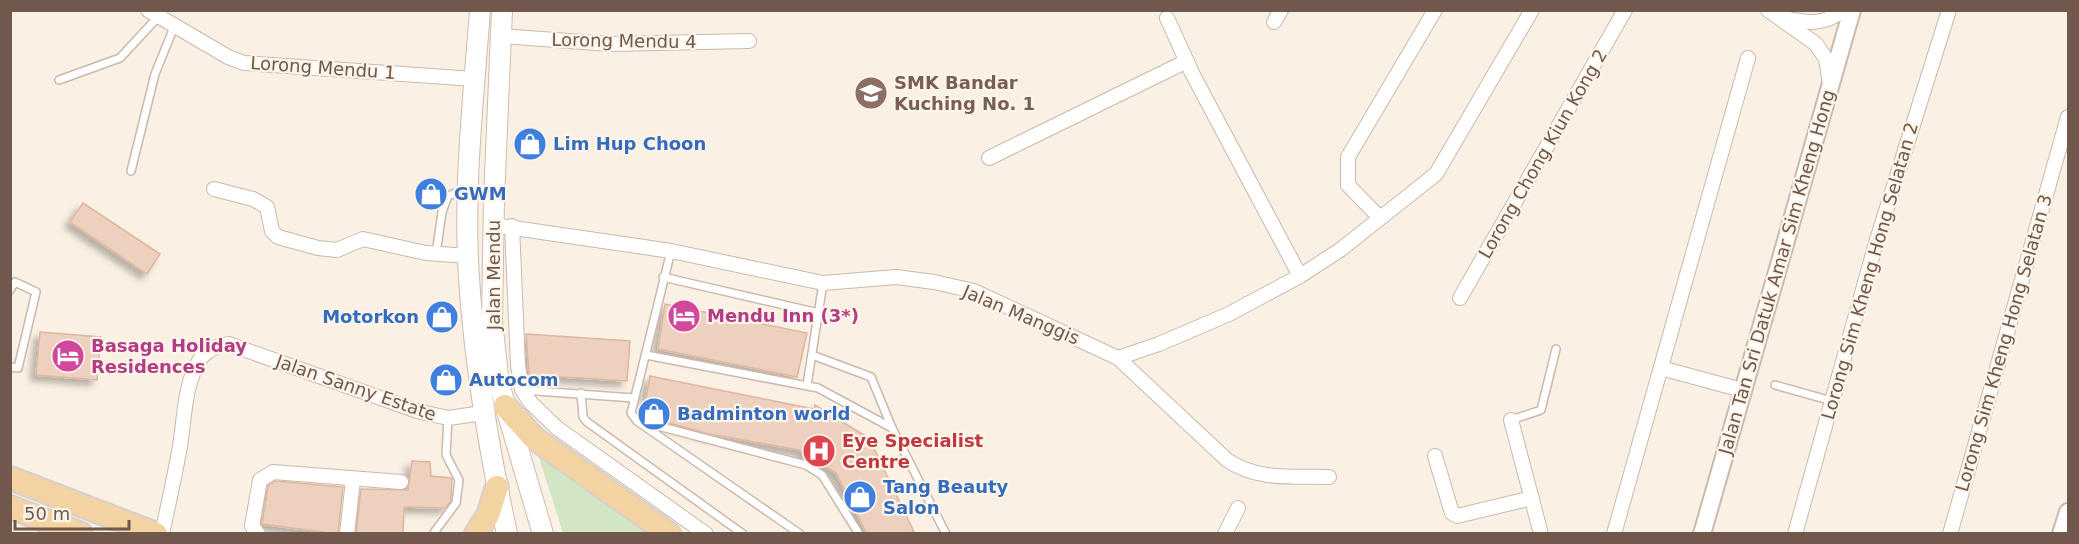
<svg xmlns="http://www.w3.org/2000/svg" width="2079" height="544" font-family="'DejaVu Sans',sans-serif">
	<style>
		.green { fill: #d2e6c4 }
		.building { fill: #edd0be; stroke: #deb7a0; stroke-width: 1.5; filter: url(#shadow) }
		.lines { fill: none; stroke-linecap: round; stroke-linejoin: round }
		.service-casing { stroke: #cab9ac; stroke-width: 10 }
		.minor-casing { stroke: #cab9ac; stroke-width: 16 }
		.tertiary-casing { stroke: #cab9ac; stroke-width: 20 }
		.secondary-casing { stroke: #cfbbac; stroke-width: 22 }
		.primary-casing { stroke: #d7d0cd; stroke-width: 26 }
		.service { stroke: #fff; stroke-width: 7 }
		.minor { stroke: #fff; stroke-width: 14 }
		.tertiary { stroke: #fff; stroke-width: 16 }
		.secondary { stroke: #fff; stroke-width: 20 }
		.primary { stroke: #f3d3a2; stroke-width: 22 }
		.labels { text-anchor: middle; stroke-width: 4.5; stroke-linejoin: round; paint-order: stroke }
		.street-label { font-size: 18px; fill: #70584c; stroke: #fdf5ea }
		.education-label { font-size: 18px; font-weight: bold; fill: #785e54; stroke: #fdf5ea; text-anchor: start }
		.shop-label { font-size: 18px; font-weight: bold; fill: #366cbe; stroke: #fdf5ea; text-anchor: start }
		.hotel-label { font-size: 18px; font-weight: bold; fill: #b23c85; stroke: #fdf5ea; text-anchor: start }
		.health-label { font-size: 18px; font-weight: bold; fill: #be3a42; stroke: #fdf5ea; text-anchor: start }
	</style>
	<defs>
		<filter id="shadow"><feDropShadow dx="-5.5" dy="5.5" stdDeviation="3" flood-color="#0004"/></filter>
	</defs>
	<rect width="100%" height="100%" fill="#faf1e4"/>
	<!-- green -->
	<polygon class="green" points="536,448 655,533 563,533"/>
	<!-- building -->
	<g class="building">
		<polygon points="83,203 160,254 147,274 70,222"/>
		<polygon points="665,304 807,333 797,377 658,349"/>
		<polygon points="40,332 101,337 97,380 36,375"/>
		<polygon points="526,334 630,341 627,381 529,375"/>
		<polygon points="650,376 814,409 815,405 869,438 915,534 867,534 836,473 799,450 709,434 643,416"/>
		<polygon points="412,461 430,462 431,476 452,478 451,501 445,508 404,507 403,534 356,534 361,489 408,490"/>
		<polygon points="275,481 343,487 338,534 262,524 268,486"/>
	</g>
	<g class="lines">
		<!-- service casing -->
		<g class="service-casing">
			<g id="service">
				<polyline points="59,80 120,58 157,18"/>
				<polyline points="131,171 155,74 174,27"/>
				<polyline points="671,251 631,413 637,421 800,534"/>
				<polyline points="436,254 442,212 448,196 466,189"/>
				<polyline points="663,277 819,313"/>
				<polyline points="10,290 15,282 36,292 18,368 10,367"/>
				<polyline points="646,355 818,388 892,428 946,534"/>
				<polyline points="812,355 871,377 892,428"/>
				<polyline points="807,385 823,283"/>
				<polyline points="1775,385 1832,401"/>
				<polyline points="522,390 634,398"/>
				<polyline points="581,393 583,417 587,422 743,534"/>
				<polyline points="1511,420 1541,410 1556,349"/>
				<polyline points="643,422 806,465 822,475 859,534"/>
				<polyline points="433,534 456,503 459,480 446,455 448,418"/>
			</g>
		</g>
		<!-- minor casing -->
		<g class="minor-casing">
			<g id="minor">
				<polyline points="148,10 228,57 244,63 475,79"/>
				<polyline points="1768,10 1816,44 1826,59 1830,84"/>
				<polyline points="1167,18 1192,73 1300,276"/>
				<path d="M1784,18c23,5 40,8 59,-8"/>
				<polyline points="1274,22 1281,10"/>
				<polyline points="500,36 610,44 749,41"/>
				<polyline points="989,158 1187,61"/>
				<polyline points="214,189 253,199 267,207 272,231 278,237 318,248 337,250 363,239 426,253 468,256"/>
				<polyline points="1379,217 1348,185 1348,157 1435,10"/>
				<path d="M493,225l178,26 152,32 73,-6 38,5 40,9 144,67 109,102c31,21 66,16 102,17"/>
				<polyline points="512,226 518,365 522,390 531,403 557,428 706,534"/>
				<polyline points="1460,298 1625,10"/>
				<polyline points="1118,358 1159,344 1229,314 1300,276 1340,250 1436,174 1532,10"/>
				<polyline points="1661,368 1742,390"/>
				<polyline points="1511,420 1541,534"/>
				<polyline points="1435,456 1452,513 1457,516 1532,498"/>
				<path d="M162,534c6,-28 12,-55 17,-82 6,-31 4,-68 22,-94 8,-10 17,-12 28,-14l188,67 31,7 35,-5"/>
				<polyline points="258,534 252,526 260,480 273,472 401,482"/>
				<polyline points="347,534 353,480"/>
				<polyline points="1225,534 1238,508"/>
				<polyline points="1614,534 1748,58"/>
				<polyline points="1795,534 1876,243 1949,10"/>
				<polyline points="1950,534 2068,117"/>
			</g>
		</g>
		<!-- tertiary casing -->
		<g class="tertiary-casing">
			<g id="tertiary">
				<polyline points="1702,534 1852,10"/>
				<polyline points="2061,534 2068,512"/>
			</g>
		</g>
		<!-- secondary casing -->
		<g class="secondary-casing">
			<g id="secondary">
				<path d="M480,10c-7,94 -18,188 -10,282 6,81 20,162 37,242"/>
				<polyline points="502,10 494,199 492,321 499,384 543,534"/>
			</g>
		</g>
		<!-- primary casing -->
		<g class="primary-casing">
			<g id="primary">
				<polyline points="505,406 534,438 669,534"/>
				<polyline points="10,478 156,534"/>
				<polyline points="10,507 81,534"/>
				<polyline points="476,534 488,515 497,487"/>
			</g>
		</g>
		<!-- service -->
		<use href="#service" class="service"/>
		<!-- minor -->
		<use href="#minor" class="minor"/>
		<!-- tertiary -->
		<use href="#tertiary" class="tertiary"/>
		<!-- secondary -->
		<use href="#secondary" class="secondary"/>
		<!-- primary -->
		<use href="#primary" class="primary"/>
	</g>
	<!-- icons -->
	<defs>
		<g id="school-disc" transform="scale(1.725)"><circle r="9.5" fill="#8d6e63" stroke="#fdf5ea"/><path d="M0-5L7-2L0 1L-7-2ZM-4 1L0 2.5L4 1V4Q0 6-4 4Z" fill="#fff"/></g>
		<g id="shop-disc" transform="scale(1.725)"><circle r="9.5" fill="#3f7fe0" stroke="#fdf5ea"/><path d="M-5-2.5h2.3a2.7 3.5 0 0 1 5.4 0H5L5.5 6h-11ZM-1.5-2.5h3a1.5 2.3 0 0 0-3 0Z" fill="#fff"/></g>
		<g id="hotel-disc" transform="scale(1.725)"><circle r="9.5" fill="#d1479c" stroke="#fdf5ea"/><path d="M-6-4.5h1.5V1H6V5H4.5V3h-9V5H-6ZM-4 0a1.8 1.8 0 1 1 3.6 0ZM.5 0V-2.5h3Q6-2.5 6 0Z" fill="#fff"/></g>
		<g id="hospital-disc" transform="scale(1.725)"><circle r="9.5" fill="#e0444e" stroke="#fdf5ea"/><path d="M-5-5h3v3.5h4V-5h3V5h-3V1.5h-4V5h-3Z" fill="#fff"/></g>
	</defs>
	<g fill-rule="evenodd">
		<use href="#school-disc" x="871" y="93"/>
		<use href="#shop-disc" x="530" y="144"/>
		<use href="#shop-disc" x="431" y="194"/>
		<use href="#hotel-disc" x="684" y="316"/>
		<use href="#shop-disc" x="442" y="317"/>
		<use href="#hotel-disc" x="68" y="356"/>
		<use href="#shop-disc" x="446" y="380"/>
		<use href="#shop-disc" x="654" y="414"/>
		<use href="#hospital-disc" x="819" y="451"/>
		<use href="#shop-disc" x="860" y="497"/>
	</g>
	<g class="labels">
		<!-- street labels -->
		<g class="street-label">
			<text transform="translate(624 41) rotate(1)" y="6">Lorong Mendu 4</text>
			<text transform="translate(323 68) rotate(4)" y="6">Lorong Mendu 1</text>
			<text transform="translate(1543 154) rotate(-60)" y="6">Lorong Chong Kiun Kong 2</text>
			<text transform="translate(1870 271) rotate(-74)" y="6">Lorong Sim Kheng Hong Selatan 2</text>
			<text transform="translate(1777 272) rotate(-74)" y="6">Jalan Tan Sri Datuk Amar Sim Kheng Hong</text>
			<text transform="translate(494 275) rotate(-90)" y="6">Jalan Mendu</text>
			<text transform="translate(1021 315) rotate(23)" y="6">Jalan Manggis</text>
			<text transform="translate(2004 343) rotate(-74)" y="6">Lorong Sim Kheng Hong Selatan 3</text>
			<text transform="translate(356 388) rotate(19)" y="6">Jalan Sanny Estate</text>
		</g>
		<!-- education labels -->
		<g class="education-label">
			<text x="894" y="89">SMK Bandar<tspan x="894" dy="21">Kuching No. 1</tspan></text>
		</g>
		<!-- shop labels -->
		<g class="shop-label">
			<text x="553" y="150">Lim Hup Choon</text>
			<text x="454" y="200">GWM</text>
			<text x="419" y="323" text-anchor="end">Motorkon</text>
			<text x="469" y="386">Autocom</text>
			<text x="677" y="420">Badminton world</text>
			<text x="883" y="493">Tang Beauty<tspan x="883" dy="21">Salon</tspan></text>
		</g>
		<!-- hotel labels -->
		<g class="hotel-label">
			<text x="707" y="322">Mendu Inn (3*)</text>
			<text x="91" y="352">Basaga Holiday<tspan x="91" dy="21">Residences</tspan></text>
		</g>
		<!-- health labels -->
		<g class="health-label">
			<text x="842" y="447">Eye Specialist<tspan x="842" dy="21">Centre</tspan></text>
		</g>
	</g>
	<!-- border -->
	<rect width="2079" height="544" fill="none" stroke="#70584c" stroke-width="24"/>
	<!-- scale -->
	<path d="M15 520v9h114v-9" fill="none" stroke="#70584c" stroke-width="3"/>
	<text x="24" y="520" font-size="18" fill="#70584c" stroke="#fdf5ea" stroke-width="4.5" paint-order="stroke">50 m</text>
</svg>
